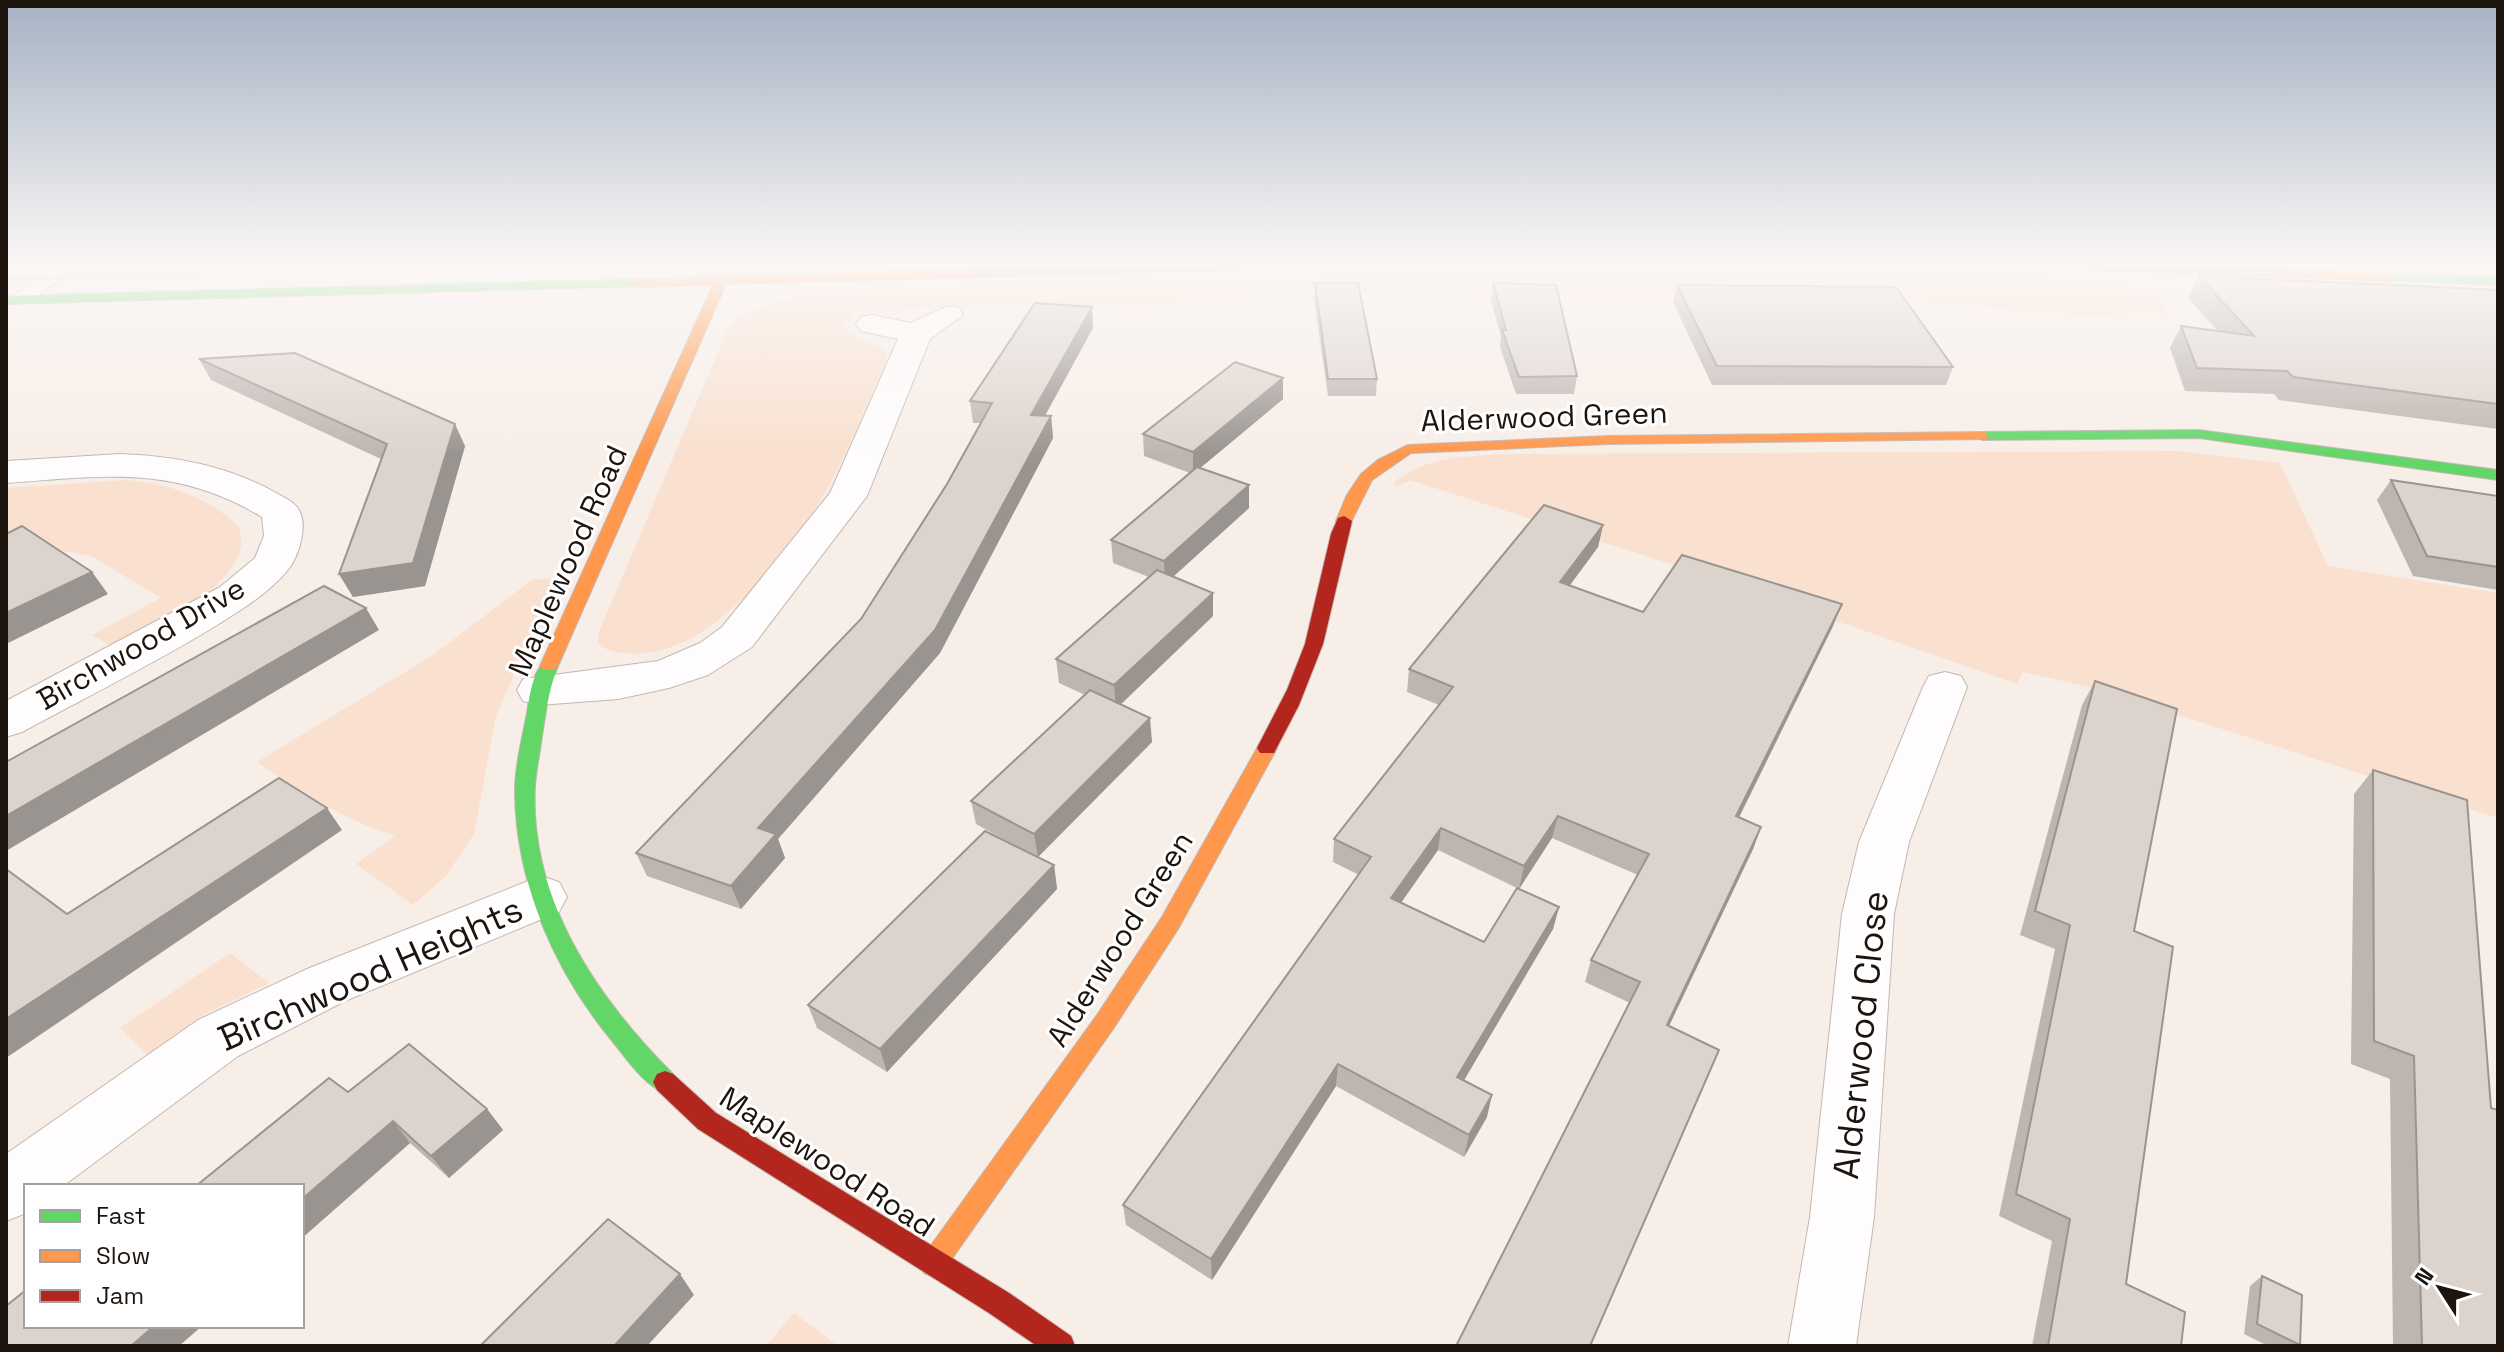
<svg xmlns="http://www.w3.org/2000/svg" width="2504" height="1352" font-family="'Space Grotesk',sans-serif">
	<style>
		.green { fill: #f9e0cf }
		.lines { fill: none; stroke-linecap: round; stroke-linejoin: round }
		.lane-casing { stroke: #c1b8b2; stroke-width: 2 }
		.street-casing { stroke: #c1b8b2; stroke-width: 2 }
		.fast-casing { stroke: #c1b8b2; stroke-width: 2 }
		.slow-casing { stroke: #c1b8b2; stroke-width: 2 }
		.jam-casing { stroke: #c1b8b2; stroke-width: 2 }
		.lane { fill: #fefcfc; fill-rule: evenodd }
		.street { fill: #fefcfc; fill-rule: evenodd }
		.fast { fill: #63d668; fill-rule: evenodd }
		.slow { fill: #ff974d; fill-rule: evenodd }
		.jam { fill: #b3261e; fill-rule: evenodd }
		.tram { stroke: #c2bfbe; stroke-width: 2 }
		.wall { fill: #bdb5b0; fill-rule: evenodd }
		.shaded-wall { fill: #9a9490 }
		.building { fill: #dcd3cd; stroke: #9a9490; stroke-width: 2 }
		.labels { text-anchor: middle; stroke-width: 6; stroke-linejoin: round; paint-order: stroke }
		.street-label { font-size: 30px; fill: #1d140e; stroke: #fff }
		.near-street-label { font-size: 36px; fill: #1d140e; stroke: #fff }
	</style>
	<rect width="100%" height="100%" fill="#f7eee8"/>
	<!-- green -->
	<g class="green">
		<path d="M1464,272l503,2 155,5 9,12 22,1 17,23 -42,-4 -1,8 -193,-16 -560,-12 -119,2 -109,14 -127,-4 -161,8 -18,15 47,26 -1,11c-24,49 -43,104 -73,149 -36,54 -100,135 -168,141 -13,2 -37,0 -47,-9v-10l129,-303c20,-28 62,-33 94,-39z"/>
		<path d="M2176,451l104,12 48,103 169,27 1,225 -400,-129 -75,-17 -6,12 -321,-112 -286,-92 -12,6 -6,-2c34,-28 66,-26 108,-30z"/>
		<path d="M127,480c43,4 80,16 112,47 1,8 4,17 1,24 -19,49 -86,73 -128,96l-20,-12 69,-37 -70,-42 -85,-16v-52z"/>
		<path d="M556,578l-60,138 -22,118 -29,43 -32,28 -57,-41 39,-28c-52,-17 -94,-43 -138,-74l176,-107 99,-75z"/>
		<polygon points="230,953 269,983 201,1016 148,1055 120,1028"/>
		<polygon points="794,1313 838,1346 766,1346"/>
	</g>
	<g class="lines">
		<!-- lane casing -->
		<g class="lane-casing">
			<polygon id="lane" points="53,266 76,266 28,303 14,303 11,299 14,295"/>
		</g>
		<!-- street casing -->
		<g class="street-casing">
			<g id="street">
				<polygon points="948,306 959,308 963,315 930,339 867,496 752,647 708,675 669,688 618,699 539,705 523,701 517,690 523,679 658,661 700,643 722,627 830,493 898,339 861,331 856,324 861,317 872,315 911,323"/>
				<path d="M120,454c56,2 109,12 158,40 5,3 12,6 16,10 17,14 6,52 -7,67 -22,26 -54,44 -83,62 -59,35 -121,66 -182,99l-16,5v-36l214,-114 35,-29 9,-22 -2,-19c-88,-53 -158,-41 -256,-34v-22z"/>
				<polygon points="1945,672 1961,676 1967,687 1909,842 1894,914 1874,1217 1856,1346 1788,1346 1810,1217 1842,914 1859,842 1923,687 1929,676"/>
				<polygon points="541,876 559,882 567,897 559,912 345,1001 238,1056 63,1186 26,1186 26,1213 6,1221 6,1154 198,1020 307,969"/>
			</g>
		</g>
		<!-- fast casing -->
		<g class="fast-casing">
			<g id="fast">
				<polygon points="2390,273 2498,277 2498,285 2386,280 2384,277"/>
				<polygon points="640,279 646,283 644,286 6,304 6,296"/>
				<polygon points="2199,430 2498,470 2498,480 2199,438 1982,440 1975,436 1982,432"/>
				<path d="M549,660l9,6c-10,25 -13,51 -17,77 -2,15 -5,28 -6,43 -6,113 62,212 138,288l4,8 -4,8 -8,3c-21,-8 -38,-34 -52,-51 -58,-70 -97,-158 -98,-250 0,-26 7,-53 12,-79 2,-14 6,-48 22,-53z"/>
			</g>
		</g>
		<!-- slow casing -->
		<g class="slow-casing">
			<g id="slow">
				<polygon points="1101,266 1246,266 1240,270 726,284 558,666 555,670 543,670 540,666 713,285 640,287 634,283 636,280 722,275"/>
				<polygon points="2084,266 2198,266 2390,273 2396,277 2390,281 2090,270"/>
				<polygon points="1982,432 1987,433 1987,439 1608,444 1411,453 1372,480 1350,524 1344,526 1336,521 1347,495 1361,474 1378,460 1408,445 1608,436"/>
				<polygon points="1267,741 1274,743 1277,748 1178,929 1113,1029 942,1273 933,1277 924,1273 920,1264 924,1255 1097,1015 1162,917 1260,743"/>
			</g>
		</g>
		<!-- jam casing -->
		<g class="jam-casing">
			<g id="jam">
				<polygon points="1344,516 1352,521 1323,644 1299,705 1274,753 1260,753 1257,748 1287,690 1305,644 1331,534 1338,518"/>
				<polygon points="665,1071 673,1074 716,1113 1009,1293 1071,1336 1075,1346 1037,1346 989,1313 698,1129 657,1090 653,1082 657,1074"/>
			</g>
		</g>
		<!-- lane -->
		<use href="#lane" class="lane"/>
		<!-- street -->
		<use href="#street" class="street"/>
		<!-- fast -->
		<use href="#fast" class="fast"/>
		<!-- slow -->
		<use href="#slow" class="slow"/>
		<!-- jam -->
		<use href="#jam" class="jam"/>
		<!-- tram -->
		<polyline class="tram" points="6,280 375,266"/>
	</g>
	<!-- wall -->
	<g class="wall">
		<polygon points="2199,276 2498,290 2498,429 2279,400 2274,394 2185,391 2170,348 2181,326 2218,331 2188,298"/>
		<polygon points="1315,283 1377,379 1376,396 1328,396 1314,299"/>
		<polygon points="1493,283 1577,376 1574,394 1516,394 1500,347 1501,337 1491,300"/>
		<polygon points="1677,285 1953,367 1946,385 1712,385 1673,302"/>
		<polygon points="1092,307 1093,328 1045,416 1051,416 1053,438 940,653 778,839 785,858 741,909 647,876 636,853 861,619 947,484 981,423 973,423 970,401"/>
		<polygon points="199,359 465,446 425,586 353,597 339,574 381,459 211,380"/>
		<polygon points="1283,399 1200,468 1249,485 1249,508 1173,577 1213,616 1120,704 1152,742 1038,857 1054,865 1057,889 887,1072 817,1028 808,1005 1029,853 976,824 971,801 1085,695 1059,683 1056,659 1149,577 1113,563 1111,540 1190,473 1144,456 1143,434"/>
		<polygon points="2391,480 2498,496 2498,590 2413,576 2377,500"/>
		<path d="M1603,525l-5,22 -28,38 73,27 190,14 -94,192 22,9 -8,22 -84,177 41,46 -80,-69 -45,-21 6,-22 47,-85 -86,-37 -33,51 40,18 -6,22 -89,151 23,37 -23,40 -128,-71 -124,194 -86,-55 -3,-20 236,-330 -26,-13 1,-23 105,-134 -32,-13 2,-23zM1438,850l79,38 -33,54 -83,-39z"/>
		<polygon points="2095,681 2134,931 2126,1284 2181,1346 2032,1346 2052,1241 1999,1216 2055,949 2020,935 2082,705"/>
		<polygon points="2373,770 2491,1108 2498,1346 2393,1346 2390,1079 2351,1064 2354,794"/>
		<polygon points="348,1092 487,1109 503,1130 449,1178 410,1143 302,1238 302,1186"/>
		<polygon points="2262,1276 2300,1345 2299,1346 2268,1346 2244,1334 2250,1286"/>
	</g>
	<!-- shaded-wall -->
	<g class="shaded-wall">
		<polygon points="1092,307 1093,328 1033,437 1031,415"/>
		<polygon points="1283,378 1283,399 1193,474 1193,452"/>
		<polygon points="1051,416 1053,438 940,653 778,839 785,858 741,909 731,886 758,828"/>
		<polygon points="455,424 465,446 425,586 353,597 339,574"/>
		<polygon points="1249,485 1249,508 1165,584 1164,561"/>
		<polygon points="1603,525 1598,547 1556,604 1560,582"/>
		<polygon points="92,572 108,594 6,644 6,613"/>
		<polygon points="1213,593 1213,616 1116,709 1114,685"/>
		<polygon points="1842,604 1833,626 1728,839 1736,816"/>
		<polygon points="366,608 379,630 6,851 6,816"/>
		<polygon points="1150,718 1152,742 1038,857 1034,834"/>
		<polygon points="327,808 342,830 6,1058 6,1019"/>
		<polygon points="1558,816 1552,838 1519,889 1524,866"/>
		<polygon points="1761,827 1753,849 1659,1047 1667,1025"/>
		<polygon points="1441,828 1438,850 1388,921 1391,898"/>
		<polygon points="1054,865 1057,889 887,1072 880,1049"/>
		<polygon points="1559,907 1553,929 1453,1099 1457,1077"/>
		<polygon points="1338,1064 1336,1086 1212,1280 1211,1259"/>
		<polygon points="1492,1095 1487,1117 1464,1157 1469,1135"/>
		<polygon points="487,1109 503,1130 449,1178 431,1156"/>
		<polygon points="393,1121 410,1143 302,1238 302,1199"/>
		<polygon points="680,1274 694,1295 647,1346 614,1346"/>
		<polygon points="154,1326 202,1326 179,1346 131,1346"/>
	</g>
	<!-- building -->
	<g class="building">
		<polygon points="2199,276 2498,290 2498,404 2293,377 2287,371 2197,368 2181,326 2254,336"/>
		<polygon points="1315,283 1358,283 1377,379 1328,379"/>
		<polygon points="1493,283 1556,285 1577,376 1519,377 1502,330 1506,330"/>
		<polygon points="1677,285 1896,287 1953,367 1717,366"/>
		<polygon points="1035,303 1092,307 1031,415 1051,416 935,630 758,828 776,834 731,886 636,853 861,619 947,484 992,403 970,401"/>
		<polygon points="295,353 455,424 413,563 339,574 387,444 199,359"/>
		<polygon points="1235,362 1283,378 1193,452 1143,434"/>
		<polygon points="1197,467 1249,485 1164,561 1111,540"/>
		<polygon points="2391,480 2498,496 2498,567 2427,556"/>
		<polygon points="1544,505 1603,525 1560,582 1643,612 1682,555 1842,604 1736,816 1761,827 1667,1025 1719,1050 1590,1346 1456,1346 1640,982 1591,960 1649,854 1558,816 1524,866 1441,828 1391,898 1484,942 1517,888 1559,907 1457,1077 1492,1095 1469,1135 1338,1064 1211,1259 1123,1205 1371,857 1334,839 1453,687 1409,669"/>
		<polygon points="22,526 92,572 6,613 6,534"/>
		<polygon points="1157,570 1213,593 1114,685 1056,659"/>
		<polygon points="324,586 366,608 6,816 6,762"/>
		<polygon points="2095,681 2177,709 2134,931 2173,947 2126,1284 2185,1312 2181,1346 2048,1346 2070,1219 2016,1194 2070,925 2035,911"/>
		<polygon points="1090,690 1150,718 1034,834 971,801"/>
		<polygon points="2373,770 2467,800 2491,1108 2498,1110 2498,1346 2422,1346 2414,1056 2374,1041"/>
		<polygon points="279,778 327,808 6,1019 6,869 67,914"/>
		<polygon points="985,831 1054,865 880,1049 808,1005"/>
		<polygon points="409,1044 487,1109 431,1156 393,1121 302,1199 302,1186 196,1186 329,1078 348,1092"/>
		<polygon points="608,1219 680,1274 614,1346 480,1346"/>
		<polygon points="2262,1276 2302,1295 2300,1345 2257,1324"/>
		<polygon points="26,1290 26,1326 154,1326 131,1346 6,1346 6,1306"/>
	</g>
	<!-- sky -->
	<linearGradient id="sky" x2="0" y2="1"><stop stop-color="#a5b2c4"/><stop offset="0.58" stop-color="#fbf7f5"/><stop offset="1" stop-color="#fbf7f5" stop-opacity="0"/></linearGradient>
	<rect width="2504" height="456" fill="url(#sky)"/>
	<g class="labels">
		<!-- street labels -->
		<g class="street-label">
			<text transform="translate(1544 417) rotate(-2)" y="10">Alderwood Green</text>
			<text transform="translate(568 561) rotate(-66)" y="10">Maplewood Road</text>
			<text transform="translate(141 644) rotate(-30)" y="10">Birchwood Drive</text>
			<text transform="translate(1120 939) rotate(-58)" y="10">Alderwood Green</text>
			<text transform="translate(827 1162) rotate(33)" y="10">Maplewood Road</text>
		</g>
		<!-- near-street labels -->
		<g class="near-street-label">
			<text transform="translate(370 973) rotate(-24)" y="13">Birchwood Heights</text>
			<text transform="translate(1860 1035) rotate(-84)" y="13">Alderwood Close</text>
		</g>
	</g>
	<!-- border -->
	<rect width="2504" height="1352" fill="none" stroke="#1d140e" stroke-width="16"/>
	<!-- legend -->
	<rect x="24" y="1184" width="280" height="144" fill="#ffffff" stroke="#a5a19f" stroke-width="2"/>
	<rect x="40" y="1210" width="40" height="12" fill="#63d668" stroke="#a5a19f" stroke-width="2"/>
	<text x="96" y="1224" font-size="24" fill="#1d140e">Fast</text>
	<rect x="40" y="1250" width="40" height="12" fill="#ff974d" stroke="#a5a19f" stroke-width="2"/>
	<text x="96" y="1264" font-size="24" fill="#1d140e">Slow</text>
	<rect x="40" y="1290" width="40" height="12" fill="#b3261e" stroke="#a5a19f" stroke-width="2"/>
	<text x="96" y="1304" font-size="24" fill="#1d140e">Jam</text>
	<!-- north arrow -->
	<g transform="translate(2440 1288) rotate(306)" stroke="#ffffff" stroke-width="6" paint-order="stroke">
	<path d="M0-6L14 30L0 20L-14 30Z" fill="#1d140e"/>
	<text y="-12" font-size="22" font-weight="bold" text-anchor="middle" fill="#1d140e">N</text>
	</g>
</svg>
